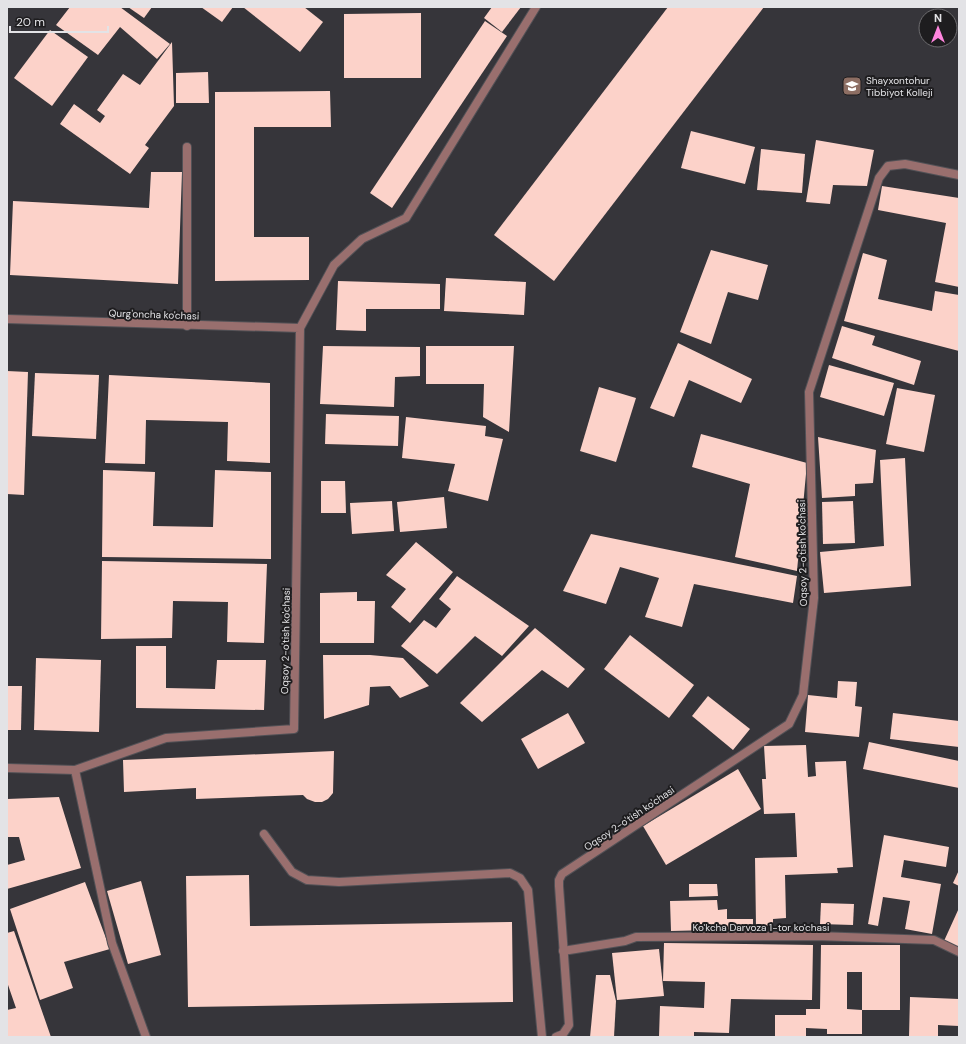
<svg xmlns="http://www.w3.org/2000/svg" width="966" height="1044" font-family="'DM Sans',sans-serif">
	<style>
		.building { fill: #fcd2c9; fill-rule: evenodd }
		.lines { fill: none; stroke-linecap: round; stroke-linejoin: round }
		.service-casing { stroke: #525156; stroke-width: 10 }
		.minor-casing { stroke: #525156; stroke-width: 10 }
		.service { stroke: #996f6e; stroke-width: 8 }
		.minor { stroke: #996f6e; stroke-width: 8 }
		.labels { text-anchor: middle; stroke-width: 4; stroke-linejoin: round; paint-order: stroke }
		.poi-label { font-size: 10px; fill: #e3e3e6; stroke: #1e1d1f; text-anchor: start }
		.street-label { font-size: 10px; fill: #e3e3e6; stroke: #1e1d1f }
	</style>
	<rect width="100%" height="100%" fill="#36353a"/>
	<!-- building -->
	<g class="building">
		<polygon points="70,7 120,7 170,44 157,59 120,27 98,55 56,25"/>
		<polygon points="128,7 152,7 144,18"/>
		<polygon points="201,7 233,7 222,22"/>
		<polygon points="243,7 304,7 323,22 300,52"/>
		<polygon points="492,7 521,7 502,32 484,18"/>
		<polygon points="668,7 764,7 554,281 494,235"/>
		<polygon points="421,13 421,78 344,78 344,14"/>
		<polygon points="485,21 507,36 392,208 370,193"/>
		<polygon points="50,30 88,57 52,106 14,78"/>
		<polygon points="172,42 174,106 145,145 149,148 130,174 60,124 74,104 100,123 105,116 97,110 123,74 140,85"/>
		<polygon points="208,72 209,103 176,103 176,73"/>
		<polygon points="330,91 331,127 254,127 254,237 309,237 309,280 215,281 215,92"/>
		<polygon points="691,131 755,147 745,184 681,168"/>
		<polygon points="816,140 874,150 867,186 833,185 830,204 806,202"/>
		<polygon points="761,149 805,154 802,193 757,190"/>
		<polygon points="151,172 182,172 178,284 10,275 13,201 149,208"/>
		<polygon points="882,186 959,198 959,287 935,282 946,223 878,210"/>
		<polygon points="711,250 768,265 758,300 728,292 711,344 680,332"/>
		<polygon points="863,253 887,260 878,299 932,311 935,291 959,295 959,351 844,321"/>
		<polygon points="446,278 526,282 524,315 444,311"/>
		<polygon points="338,281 440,284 440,309 366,309 366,331 336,330"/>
		<polygon points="842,326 875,336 872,345 921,361 914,385 832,358"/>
		<polygon points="678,343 752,379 741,403 689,380 674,417 650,408"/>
		<polygon points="323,346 420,347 420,376 395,377 394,407 320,404"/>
		<polygon points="426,346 514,346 509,432 483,417 484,384 426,384"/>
		<polygon points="829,365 894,383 884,416 820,397"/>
		<polygon points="7,371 28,372 24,495 7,494"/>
		<polygon points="35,373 99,375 96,439 32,436"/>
		<polygon points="109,375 270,383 270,463 227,461 228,422 146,420 145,464 105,463"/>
		<polygon points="599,387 636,398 616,462 580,451"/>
		<polygon points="897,388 935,395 924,452 886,444"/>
		<polygon points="326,414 399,416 398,446 325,444"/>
		<polygon points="406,417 486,426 485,436 503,439 488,501 448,491 455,464 402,458"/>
		<polygon points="701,434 807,463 797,571 735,557 750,484 692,467"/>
		<polygon points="818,437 876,450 873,483 855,484 855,496 822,498"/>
		<polygon points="905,458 911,586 824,593 820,552 884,546 880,460"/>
		<polygon points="103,470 155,472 153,526 213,527 215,470 271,472 271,559 102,557"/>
		<polygon points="321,481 345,481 346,513 321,513"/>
		<polygon points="444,497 447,528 400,532 397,502"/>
		<polygon points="392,501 394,531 352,534 350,503"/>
		<polygon points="853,501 855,543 823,544 822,502"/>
		<polygon points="591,534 797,576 793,603 694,584 682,627 645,617 659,578 620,567 606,604 563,591"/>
		<polygon points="416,542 453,572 410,623 391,607 406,589 386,575"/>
		<polygon points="102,561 267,564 264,643 227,642 228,602 173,601 172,638 101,639"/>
		<polygon points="457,576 529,626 502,656 475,636 437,674 401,646 424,620 436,628 451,609 439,599"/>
		<polygon points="357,592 357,601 375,601 374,643 320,643 320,593"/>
		<polygon points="535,628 585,669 568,688 542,670 482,722 460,703"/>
		<polygon points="630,635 694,685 669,718 604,669"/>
		<polygon points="136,646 166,646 166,688 215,689 217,660 266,660 264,710 136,708"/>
		<polygon points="323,655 370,655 403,658 429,686 400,698 390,686 370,687 369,705 324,719"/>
		<polygon points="36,658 101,660 99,732 34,730"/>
		<polygon points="838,681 857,682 855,706 862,707 859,737 805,732 808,695 837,698"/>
		<polygon points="7,686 22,686 21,730 7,730"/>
		<polygon points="708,696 750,729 733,750 692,716"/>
		<polygon points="568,713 585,743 538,769 521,739"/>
		<polygon points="893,713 959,721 959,747 890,739"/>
		<polygon points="869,742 959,761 959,788 863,769"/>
		<polygon points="806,745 808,777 816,776 815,762 846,761 853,867 837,868 838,873 785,875 786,918 773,919 773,926 756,926 755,858 797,857 795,813 764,814 762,779 766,779 764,746"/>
		<polygon points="334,751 333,793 328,799 322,802 315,802 307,799 303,795 196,799 196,788 124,792 123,760"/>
		<polygon points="738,769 761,809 666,865 643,826"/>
		<polygon points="59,797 81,868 7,889 7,865 25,860 19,837 7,837 7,799"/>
		<polygon points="884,835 949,847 946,867 904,860 901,877 941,884 932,934 905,929 910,901 883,897 878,926 868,924"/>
		<polygon points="959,870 959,886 953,883"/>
		<polygon points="249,875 250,926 512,922 513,1002 188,1007 186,876"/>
		<polygon points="141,881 161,955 128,964 107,891"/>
		<polygon points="85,882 110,949 64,962 73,988 40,1000 10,909"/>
		<polygon points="689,884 717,884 718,896 689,897"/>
		<polygon points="717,900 718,910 727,909 727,919 753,919 753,929 671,931 670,901"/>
		<polygon points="821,903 854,904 853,925 820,924"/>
		<polygon points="959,908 959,948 944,941"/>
		<polygon points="14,931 51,1037 7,1037 7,1010 16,1008 7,982 7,933"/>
		<polygon points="664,943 813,945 812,1000 731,999 729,1033 694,1032 694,1037 659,1037 660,1006 704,1008 705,982 663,981"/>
		<path d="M821,945h79v65h-38v24h-35v-5l-21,-1v9h-31v-22h31v-6h14zM847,972h15v38l-15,-1z"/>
		<polygon points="659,949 664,996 617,1000 612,953"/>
		<polygon points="596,975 610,975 616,1001 614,1037 590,1037"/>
		<polygon points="910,997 959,999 959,1026 938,1025 938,1037 909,1037"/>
	</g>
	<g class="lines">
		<!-- service casing -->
		<g class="service-casing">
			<g id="service">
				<polyline points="187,326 187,147"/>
				<polyline points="300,328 334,265 362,239 406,218 536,7"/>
			</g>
		</g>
		<!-- minor casing -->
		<g class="minor-casing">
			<g id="minor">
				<polyline points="7,319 300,328 294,729 166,738 75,770 7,768"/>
				<polyline points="75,770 112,943 146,1037"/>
				<polyline points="264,834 292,872 307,880 339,882 510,873 520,878 528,890 542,1037"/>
				<polyline points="563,951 625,941 636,937 816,936 934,940 959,952"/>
				<polyline points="556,1037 563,1034 569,1025 559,886 559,880 562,874 789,724 803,695 814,598 809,392 879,178 888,166 905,164 959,175"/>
			</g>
		</g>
		<!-- service -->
		<use href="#service" class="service"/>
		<!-- minor -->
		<use href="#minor" class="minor"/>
	</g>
	<!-- icons -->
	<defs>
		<g id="university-square" transform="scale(1)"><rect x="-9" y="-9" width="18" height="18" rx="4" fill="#8d6e63" stroke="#1e1d1f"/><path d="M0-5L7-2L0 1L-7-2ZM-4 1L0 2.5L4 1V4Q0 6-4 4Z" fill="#fff"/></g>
	</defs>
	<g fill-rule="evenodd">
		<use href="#university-square" x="852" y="86"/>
	</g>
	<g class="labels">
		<!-- poi labels -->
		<g class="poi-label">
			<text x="866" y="84">Shayxontohur<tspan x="866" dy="12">Tibbiyot Kolleji</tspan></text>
		</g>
		<!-- street labels -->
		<g class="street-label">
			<text transform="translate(154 314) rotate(2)" y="4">Qurg'oncha ko'chasi</text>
			<text transform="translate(802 553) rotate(-91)" y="4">Oqsoy 2-o'tish ko'chasi</text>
			<text transform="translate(285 641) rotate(-89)" y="4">Oqsoy 2-o'tish ko'chasi</text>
			<text transform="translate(629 818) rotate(-34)" y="4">Oqsoy 2-o'tish ko'chasi</text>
			<text x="761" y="931">Ko'kcha Darvoza 1-tor ko'chasi</text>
		</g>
	</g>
	<!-- border -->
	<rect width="966" height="1044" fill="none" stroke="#e3e3e6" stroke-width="16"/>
	<!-- north arrow -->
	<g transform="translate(938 28)"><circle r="19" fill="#1e1d1f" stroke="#6d6c6f"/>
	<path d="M0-3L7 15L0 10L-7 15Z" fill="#ff85de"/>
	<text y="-6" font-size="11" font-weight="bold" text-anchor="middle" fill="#e3e3e6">N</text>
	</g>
	<!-- scale -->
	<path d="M10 26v6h98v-6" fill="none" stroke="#e3e3e6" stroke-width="2"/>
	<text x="16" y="26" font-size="12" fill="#e3e3e6" stroke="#1e1d1f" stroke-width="3" paint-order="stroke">20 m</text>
</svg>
